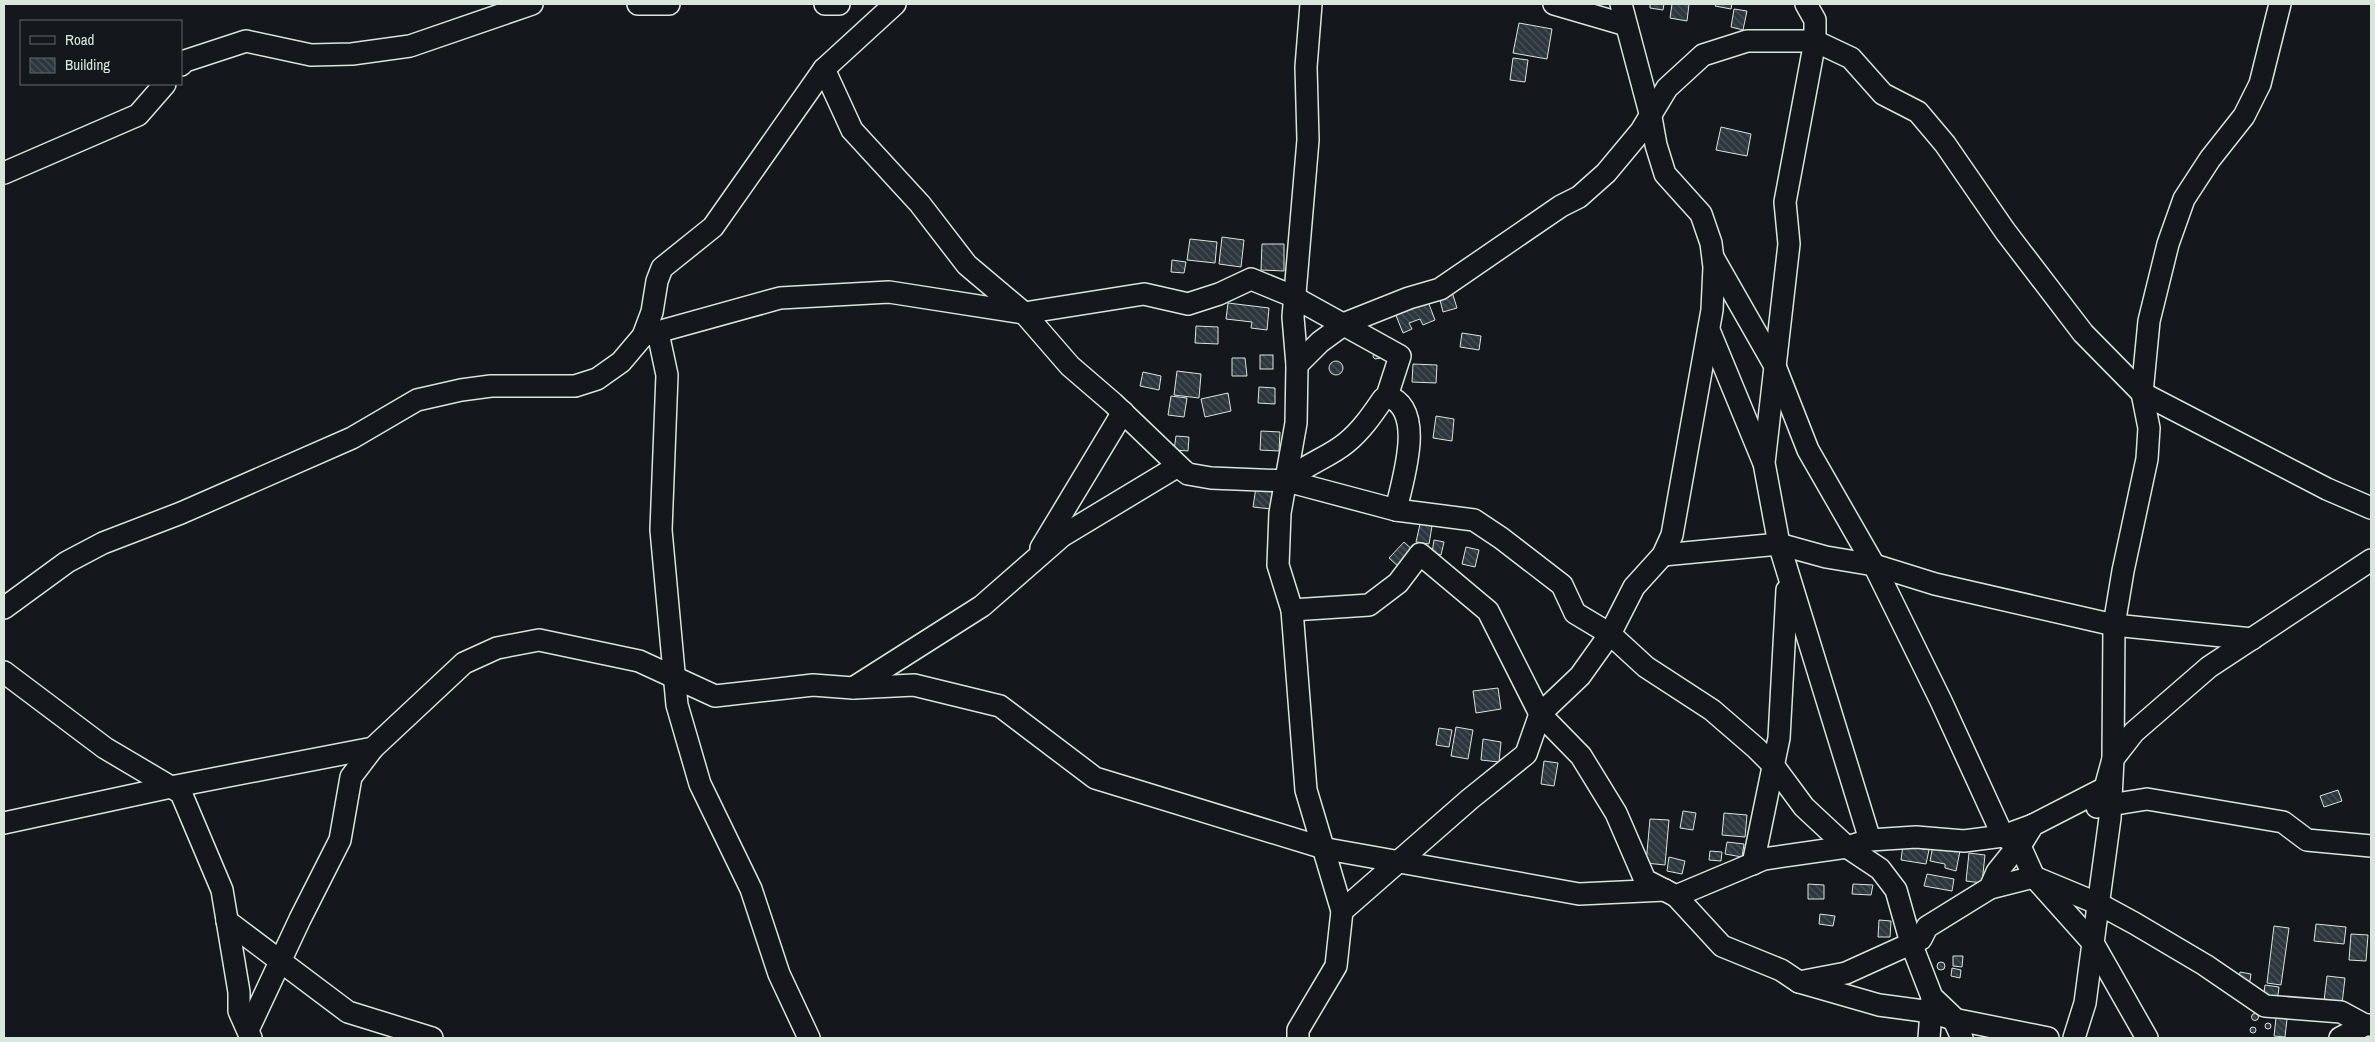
<svg xmlns="http://www.w3.org/2000/svg" width="2375" height="1042" font-family="'Archivo Narrow',sans-serif">
<defs>
<pattern id="building-back-hatch" width="6" height="6" patternUnits="userSpaceOnUse" patternTransform="scale(1.25)"><rect width="6" height="6" fill="#2c363c"/><path d="M-1 5l2 2M0 0l6 6M5-1l2 2" fill="none" stroke="#4a5358"/></pattern>
</defs>
<rect width="100%" height="100%" fill="#14181c"/>
<g fill="url(#building-back-hatch)" stroke="#d8e6dc">
<path d="M 1650,4 L 1664,4 L 1663,10 L 1650,8 Z"/>
<path d="M 1672,4 L 1689,4 L 1687,21 L 1670,18 Z"/>
<path d="M 1716,4 L 1732,4 L 1731,9 L 1715,6 Z"/>
<path d="M 1734,9 L 1747,11 L 1743,30 L 1731,27 Z"/>
<path d="M 1519,23 L 1552,29 L 1547,59 L 1513,53 Z"/>
<path d="M 1513,58 L 1528,60 L 1525,82 L 1510,80 Z"/>
<path d="M 1721,127 L 1751,134 L 1747,156 L 1716,150 Z"/>
<path d="M 1222,237 L 1244,240 L 1241,267 L 1219,264 Z"/>
<path d="M 1190,239 L 1217,242 L 1215,263 L 1187,260 Z"/>
<path d="M 1262,244 L 1284,244 L 1284,271 L 1261,270 Z"/>
<path d="M 1172,260 L 1186,262 L 1184,273 L 1171,272 Z"/>
<path d="M 1452,292 L 1457,308 L 1443,312 L 1439,296 Z"/>
<path d="M 1427,299 L 1435,320 L 1423,325 L 1420,319 L 1409,323 L 1412,329 L 1403,333 L 1395,313 Z"/>
<path d="M 1228,303 L 1269,308 L 1267,330 L 1251,328 L 1252,322 L 1226,319 Z"/>
<path d="M 1196,326 L 1218,327 L 1218,344 L 1195,343 Z"/>
<path d="M 1462,333 L 1481,336 L 1479,350 L 1460,347 Z"/>
<path d="M 1374,351 L 1381,358 L 1375,359 L 1373,357 Z"/>
<rect x="1260" y="355" width="13" height="14"/>
<path d="M 1232,358 L 1245,358 L 1247,376 L 1232,376 Z"/>
<circle cx="1336" cy="368" r="7"/>
<path d="M 1413,364 L 1437,365 L 1436,383 L 1412,382 Z"/>
<path d="M 1177,371 L 1201,374 L 1199,398 L 1174,395 Z"/>
<path d="M 1143,372 L 1161,376 L 1159,390 L 1140,386 Z"/>
<path d="M 1259,387 L 1275,388 L 1275,404 L 1258,403 Z"/>
<path d="M 1228,393 L 1231,411 L 1205,417 L 1201,399 Z"/>
<path d="M 1171,396 L 1187,398 L 1184,417 L 1168,415 Z"/>
<path d="M 1436,416 L 1454,419 L 1452,441 L 1433,438 Z"/>
<path d="M 1261,431 L 1280,432 L 1279,451 L 1260,450 Z"/>
<path d="M 1176,436 L 1189,437 L 1188,451 L 1174,450 Z"/>
<path d="M 1256,487 L 1274,489 L 1271,509 L 1253,507 Z"/>
<path d="M 1420,524 L 1432,526 L 1429,544 L 1416,542 Z"/>
<path d="M 1434,540 L 1444,542 L 1441,555 L 1432,553 Z"/>
<path d="M 1404,542 L 1416,553 L 1401,569 L 1389,558 Z"/>
<path d="M 1466,547 L 1479,550 L 1475,567 L 1462,564 Z"/>
<path d="M 1498,688 L 1501,709 L 1476,713 L 1473,691 Z"/>
<path d="M 1456,727 L 1473,730 L 1468,759 L 1451,756 Z"/>
<path d="M 1439,728 L 1452,730 L 1449,747 L 1436,745 Z"/>
<path d="M 1483,739 L 1501,742 L 1499,762 L 1481,760 Z"/>
<path d="M 1544,761 L 1558,763 L 1554,786 L 1541,784 Z"/>
<path d="M 2338,790 L 2342,801 L 2324,807 L 2320,796 Z"/>
<path d="M 1683,811 L 1696,813 L 1693,830 L 1680,828 Z"/>
<path d="M 1724,813 L 1747,815 L 1745,837 L 1722,835 Z"/>
<path d="M 1650,819 L 1669,820 L 1665,865 L 1646,863 Z"/>
<path d="M 1727,842 L 1744,844 L 1742,857 L 1725,854 Z"/>
<path d="M 1903,845 L 1929,850 L 1926,864 L 1901,860 Z"/>
<path d="M 1933,846 L 1960,851 L 1956,871 L 1945,868 L 1945,864 L 1930,861 Z"/>
<path d="M 1710,851 L 1722,852 L 1721,861 L 1709,860 Z"/>
<path d="M 1969,853 L 1985,855 L 1982,883 L 1966,881 Z"/>
<path d="M 1669,857 L 1685,861 L 1682,874 L 1667,871 Z"/>
<path d="M 1927,874 L 1954,879 L 1952,891 L 1924,886 Z"/>
<path d="M 1808,884 L 1824,885 L 1824,899 L 1808,899 Z"/>
<path d="M 1853,884 L 1873,885 L 1871,895 L 1852,894 Z"/>
<path d="M 1820,914 L 1835,916 L 1833,926 L 1819,924 Z"/>
<path d="M 1879,920 L 1891,921 L 1890,937 L 1878,937 Z"/>
<path d="M 2316,924 L 2346,927 L 2344,944 L 2314,941 Z"/>
<path d="M 2274,926 L 2289,928 L 2281,985 L 2267,983 Z"/>
<path d="M 2351,934 L 2368,935 L 2366,961 L 2349,960 Z"/>
<path d="M 1953,956 L 1963,956 L 1962,967 L 1953,966 Z"/>
<circle cx="1941" cy="966" r="4"/>
<path d="M 1952,968 L 1961,970 L 1960,978 L 1951,976 Z"/>
<path d="M 2240,972 L 2251,974 L 2249,987 L 2238,985 Z"/>
<path d="M 2327,976 L 2345,978 L 2342,1004 L 2324,1001 Z"/>
<path d="M 2265,985 L 2279,987 L 2277,1002 L 2263,1000 Z"/>
<circle cx="2255" cy="1017" r="3.5"/>
<path d="M 2276,1018 L 2287,1019 L 2285,1037 L 2274,1036 Z"/>
<circle cx="2268" cy="1026" r="3"/>
<circle cx="2253" cy="1030" r="3"/>
</g>
<g fill="none" stroke-linecap="round" stroke-linejoin="round">
<g stroke="#d8e6dc" stroke-width="24">
<g id="minor">
<path d="M 638,4 L 669,4"/>
<path d="M 825,4 L 839,4"/>
<path d="M 1311,4 L 1306,67 L 1308,140 L 1293,317 L 1297,365 L 1296,423 L 1280,513 L 1278,565 L 1292,610 L 1306,790 L 1342,911"/>
<path d="M 1554,4 L 1626,25"/>
<path d="M 1806,4 L 1815,20 L 1815,41 L 1785,202 L 1789,244 L 1764,463 L 1779,544 L 1870,840"/>
<path d="M 181,65 L 185,61 L 246,41 L 311,55 L 352,54 L 410,46 L 532,4"/>
<path d="M 824,69 L 852,130 L 920,204 L 967,265 L 1024,313 L 1070,366 L 1113,403 L 1184,471 L 1188,474 L 1211,478 L 1287,481 L 1396,510 L 1474,520 L 1501,538 L 1562,585 L 1575,613 L 1610,634 L 1646,667 L 1712,710 L 1756,748 L 1773,765 L 1804,807 L 1847,847 L 1880,869 L 1896,890 L 1911,943 L 1932,997 L 1952,1016 L 1962,1038"/>
<path d="M 4,173 L 138,115 L 165,84"/>
<path d="M 1714,259 L 1775,366 L 1808,450 L 1874,565 L 1941,701 L 2003,836 L 2020,846 L 2034,877 L 2093,943 L 2085,1003 L 2074,1038"/>
<path d="M 1709,330 L 1763,461"/>
<path d="M 658,333 L 667,375 L 661,530 L 677,705 L 700,784 L 751,889 L 779,974 L 809,1038"/>
<path d="M 643,336 L 780,298 L 889,292 L 1024,313 L 1144,294 L 1188,304 L 1219,294 L 1251,279 L 1290,295 L 1400,356 L 1387,396"/>
<path d="M 1297,365 L 1320,342 L 1346,323 L 1409,298 L 1440,289 L 1561,206 L 1579,197 L 1606,173 L 1641,131 L 1667,88 L 1703,55 L 1747,41 L 1815,41 L 1851,58 L 1883,94 L 1918,112 L 1945,144 L 2005,231 L 2083,333 L 2142,393 L 2327,489 L 2371,508"/>
<path d="M 1287,481 C 1305,464 1328,458 1346,443 C 1361,431 1372,415 1383,399 L 1387,396 C 1427,409 1402,481 1396,510"/>
<path d="M 1041,548 L 1123,412"/>
<path d="M 1663,555 L 1779,544 L 1826,557 L 1874,565 L 1935,584 L 2114,625 L 2252,639"/>
<path d="M 4,608 L 67,562 L 103,543 L 181,513 L 352,438 L 417,400 L 461,390 L 491,386 L 575,386 L 597,379 L 621,362 L 643,336 L 652,312 L 657,281 L 662,268 L 713,227 L 824,69 L 895,4"/>
<path d="M 1292,610 L 1369,605 L 1398,583 L 1420,554 L 1488,611 L 1540,714 L 1581,756 L 1616,813 L 1645,880 L 1676,896 L 1764,859 L 1847,847 L 1870,840 L 1916,837 L 1964,841 L 2003,836 L 2033,825"/>
<path d="M 4,672 L 105,748 L 181,793 L 222,890 L 239,992 L 239,1011 L 251,1038"/>
<path d="M 854,688 L 914,685 L 1000,706 L 1095,778 L 1327,849 L 1579,894 L 1665,890"/>
<path d="M 2097,807 L 2147,799 L 2283,822 L 2307,840 L 2371,846"/>
<path d="M 4,823 L 171,787 L 373,748 L 464,663 L 497,648 L 539,640 L 639,661 L 715,696 L 813,685 L 853,688 L 982,606 L 1062,536 L 1178,466"/>
<path d="M 1753,864 L 1779,738 L 1787,590"/>
<path d="M 1990,888 L 2034,877 L 2099,904 L 2134,923 L 2205,965 L 2265,1006 L 2341,1012 L 2365,1025"/>
<path d="M 1676,896 L 1722,946 L 1781,970 L 1799,982 L 1879,1005 L 1931,1012 L 1953,1019 L 2048,1038"/>
<path d="M 227,921 L 348,1012 L 432,1038"/>
<path d="M 1799,982 L 1846,973 L 1921,939 L 1927,927 L 1990,888 L 1997,872 L 2013,852 L 2020,846 L 2033,825 L 2105,788 L 2113,759 L 2134,732 L 2209,667 L 2371,560"/>
<path d="M 248,1030 L 300,919 L 340,840 L 351,777 L 373,748"/>
<path d="M 1298,1038 L 1298,1030 L 1336,966 L 1342,911 L 1470,799 L 1526,754 L 1540,714 L 1580,676 L 1610,634 L 1634,587 L 1663,555 L 1672,535 L 1712,310 L 1714,267 L 1711,243 L 1701,214 L 1665,174 L 1656,145 L 1651,117 L 1621,4"/>
<path d="M 1929,1038 L 1932,999"/>
<path d="M 2147,1038 L 2093,943 L 2110,818 L 2113,759 L 2114,625 L 2123,571 L 2147,459 L 2149,428 L 2142,393 L 2149,321 L 2168,244 L 2184,199 L 2210,159 L 2244,116 L 2260,84 L 2280,4"/>
<path d="M 2340,1038 L 2365,1025 L 2371,1025"/>
</g>
</g>
<use href="#minor" stroke="#14181c" stroke-width="21"/>
</g>
<rect width="2375" height="1042" fill="none" stroke="#d8e6dc" stroke-width="10"/>
<rect x="20" y="20" width="162" height="65" fill="#14181c" stroke="#626a69"/>
<rect x="30" y="36" width="25" height="8" fill="#14181c" stroke="#626a69"/>
<text x="65" y="45" font-size="15" fill="#d8e6dc">Road</text>
<rect x="30" y="58" width="25" height="15" fill="url(#building-back-hatch)" stroke="#626a69"/>
<text x="65" y="70" font-size="15" fill="#d8e6dc">Building</text>
</svg>
